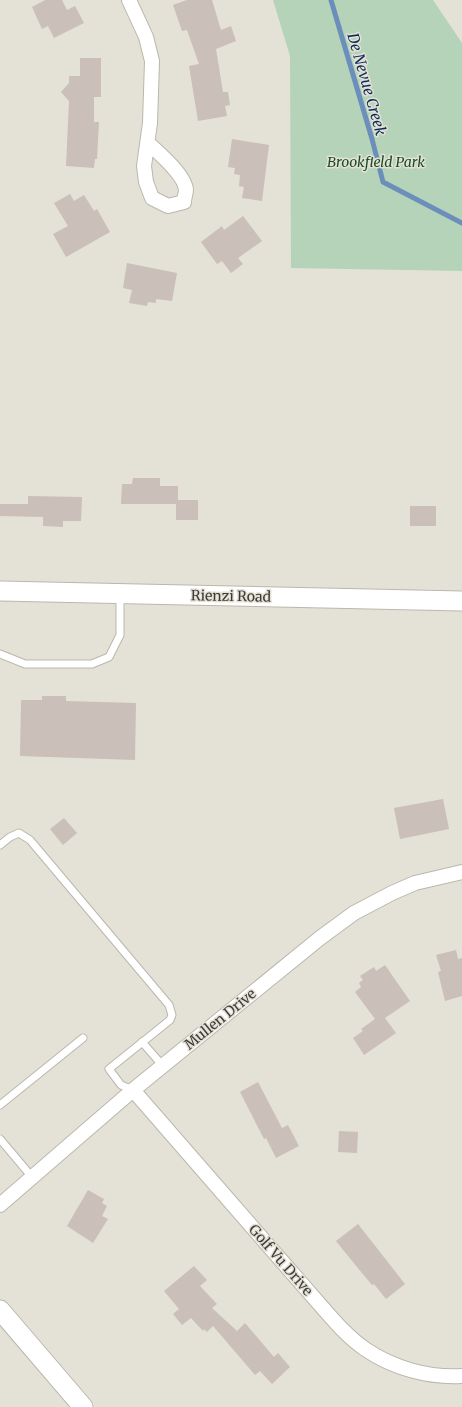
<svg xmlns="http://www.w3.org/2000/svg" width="462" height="1407" font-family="Merriweather,serif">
<rect width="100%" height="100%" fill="#e4e1d6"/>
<path fill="#b5d3b9" d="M 273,0 L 433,0 L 462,43 L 462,271 L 291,268 L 290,56 Z"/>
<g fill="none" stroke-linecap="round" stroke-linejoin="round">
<path stroke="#6b8ebb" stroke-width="5" d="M 331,0 L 372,139 L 383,182 L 462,223"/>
</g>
<g fill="#cabfb9">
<path d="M 45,0 L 62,0 L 67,10 L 75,6 L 84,23 L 54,38 L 48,26 L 42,29 L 32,7 Z"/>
<path d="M 187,0 L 212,0 L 221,30 L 231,26 L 236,41 L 216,49 L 223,92 L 228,92 L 230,105 L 225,106 L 227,116 L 198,121 L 189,66 L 199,64 L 187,30 L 182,31 L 173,5 Z"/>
<path d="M 80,58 L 101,58 L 101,97 L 94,97 L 94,122 L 99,122 L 97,159 L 95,159 L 94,168 L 66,166 L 69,101 L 61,92 L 69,83 L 69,76 L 80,76 Z"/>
<path d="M 232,139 L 269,145 L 262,201 L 242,198 L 244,187 L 239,186 L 240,175 L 234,174 L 235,168 L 228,167 Z"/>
<path d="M 70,194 L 74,201 L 84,195 L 94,211 L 97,209 L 110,232 L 66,257 L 53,234 L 68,226 L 54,203 Z"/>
<path d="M 243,216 L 262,241 L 238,258 L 243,264 L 231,273 L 222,261 L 217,264 L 201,242 L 222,226 L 224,230 Z"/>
<path d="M 127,263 L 177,273 L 172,301 L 156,299 L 156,303 L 148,302 L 147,306 L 129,303 L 132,290 L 123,288 Z"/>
<path d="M 133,478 L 160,478 L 160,486 L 178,486 L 178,500 L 198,500 L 198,520 L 176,520 L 176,504 L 121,504 L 122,484 L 132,484 Z"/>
<path d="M 28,496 L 82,497 L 81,521 L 63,521 L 63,527 L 43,526 L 43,517 L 0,516 L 0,504 L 28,504 Z"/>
<rect x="410" y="506" width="26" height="20"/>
<path d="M 42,696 L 66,696 L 66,701 L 136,703 L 135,760 L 20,756 L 21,700 L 42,700 Z"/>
<path d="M 443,799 L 449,829 L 400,839 L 394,808 Z"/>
<path d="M 64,818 L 77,833 L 63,845 L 50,829 Z"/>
<path d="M 456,950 L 458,959 L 462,958 L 462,996 L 445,1001 L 438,972 L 441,971 L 436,955 Z"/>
<path d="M 385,965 L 410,1001 L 385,1018 L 396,1033 L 364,1055 L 353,1038 L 363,1031 L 361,1029 L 375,1019 L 355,992 L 361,987 L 359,983 L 363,980 L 360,976 L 374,967 L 376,971 Z"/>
<path d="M 258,1082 L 282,1128 L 288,1125 L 299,1146 L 276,1158 L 266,1138 L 264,1139 L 240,1092 Z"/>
<path d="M 339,1131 L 358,1132 L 357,1153 L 338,1152 Z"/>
<path d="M 88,1190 L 104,1199 L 102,1203 L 107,1206 L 102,1216 L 108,1219 L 93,1243 L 67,1226 Z"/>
<path d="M 358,1224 L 405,1284 L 386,1299 L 374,1284 L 372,1285 L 357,1267 L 336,1241 Z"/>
<path d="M 194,1266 L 207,1280 L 200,1286 L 217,1304 L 212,1308 L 237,1331 L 245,1323 L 274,1357 L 278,1353 L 290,1367 L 272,1384 L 260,1371 L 255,1375 L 213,1326 L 207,1332 L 204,1329 L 203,1331 L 191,1318 L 182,1325 L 173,1314 L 179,1309 L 164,1291 Z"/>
</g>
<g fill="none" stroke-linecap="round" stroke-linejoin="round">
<g stroke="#bab8ad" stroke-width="9">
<g id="service">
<path d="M 0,654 L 25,664 L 92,664 L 109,657 L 120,635 L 120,594"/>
<path d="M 0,845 L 10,837 L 19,833 L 30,840 L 169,1005 L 172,1015 L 170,1020 L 109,1069 L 121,1085 L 133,1090"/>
<path d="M 142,1042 L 163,1066"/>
<path d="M 0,1105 L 83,1038"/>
<path d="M 0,1139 L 32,1177"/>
</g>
</g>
<g stroke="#bab8ad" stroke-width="16">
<g id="minor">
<path d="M 129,0 L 146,37 L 152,61 L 150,123 L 144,166 L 146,182 L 152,198 L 168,206 L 184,202 C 184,198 186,193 186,190 C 185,175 158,152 148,143"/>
<path d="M 133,1090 C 182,1146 231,1203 280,1259 C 294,1275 308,1291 322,1307 C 335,1322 348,1337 365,1349 C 393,1368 428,1378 462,1376"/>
<path d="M 0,1205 L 133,1090 L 320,938 L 354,913 L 392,893 L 415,883 L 462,872"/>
</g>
</g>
<g stroke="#bab8ad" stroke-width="21">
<g id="secondary">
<path d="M 0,591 L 462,601"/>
<path d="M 0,1310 L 83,1407"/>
</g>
</g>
<use href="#service" stroke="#fff" stroke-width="7"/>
<use href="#minor" stroke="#fff" stroke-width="14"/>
<use href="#secondary" stroke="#fff" stroke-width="19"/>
</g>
<g text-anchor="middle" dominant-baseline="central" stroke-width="3" stroke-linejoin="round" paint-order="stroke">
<g font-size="14" font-style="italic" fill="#174c24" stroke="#e4e1d6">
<text x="376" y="162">Brookfield Park</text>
</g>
<g font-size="14" fill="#3c3b37" stroke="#e4e1d6">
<text transform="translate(231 596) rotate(1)">Rienzi Road</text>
<text transform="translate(220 1019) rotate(-39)">Mullen Drive</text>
<text transform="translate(281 1260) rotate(49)">Golf Vu Drive</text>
</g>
<g font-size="15" font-style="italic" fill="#082c57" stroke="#e4e1d6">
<text transform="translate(367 84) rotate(74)">De Nevue Creek</text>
</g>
</g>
</svg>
